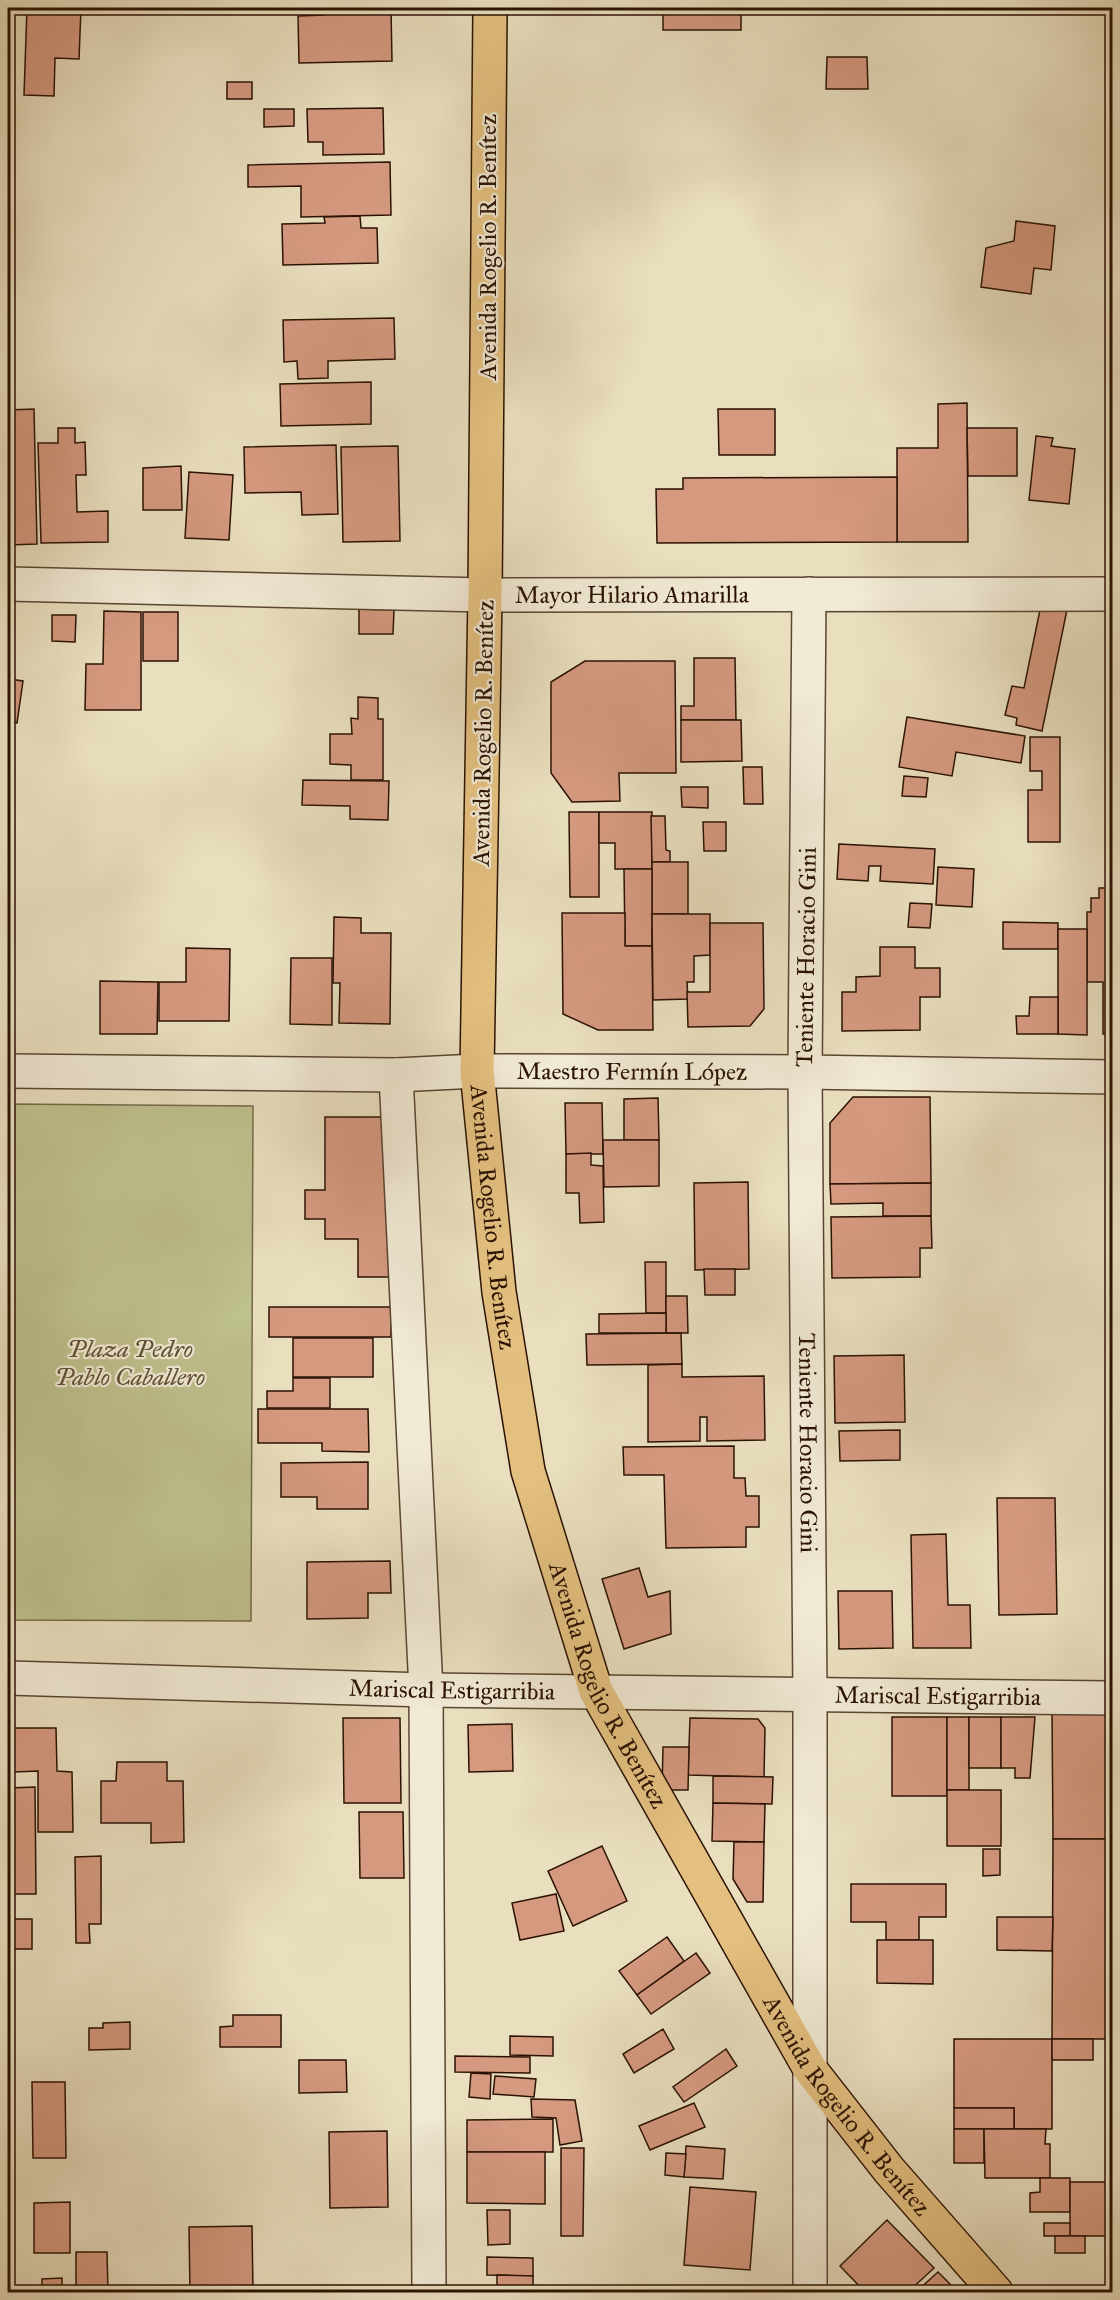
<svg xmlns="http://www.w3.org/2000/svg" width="1120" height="2300" font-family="'IM FELL Great Primer',serif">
<rect width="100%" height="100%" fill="#e9dfbf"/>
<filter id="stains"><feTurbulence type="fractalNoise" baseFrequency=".00333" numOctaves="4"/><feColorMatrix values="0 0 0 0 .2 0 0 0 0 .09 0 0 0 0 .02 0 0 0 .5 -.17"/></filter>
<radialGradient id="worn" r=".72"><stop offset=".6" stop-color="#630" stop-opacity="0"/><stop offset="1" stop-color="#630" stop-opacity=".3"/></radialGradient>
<path fill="#bec08d" stroke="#746948" stroke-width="1.5" d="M 8,1104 L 253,1106 L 251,1621 L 8,1620 Z"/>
<g fill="#d59980" stroke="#2b1203" stroke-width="1.5">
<path d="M 27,8 L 81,8 L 79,59 L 55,58 L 54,96 L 24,95 Z"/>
<path d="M 83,8 L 141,8 L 141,14 L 83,12 Z"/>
<path d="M 324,8 L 391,8 L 392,61 L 299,63 L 298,16 L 324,15 Z"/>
<rect x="663" y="8" width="78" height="22"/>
<path d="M 827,57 L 867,57 L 868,89 L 826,89 Z"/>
<rect x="227" y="82" width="25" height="17"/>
<path d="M 383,108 L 384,154 L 323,155 L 323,142 L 308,142 L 307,109 Z"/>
<path d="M 264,109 L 294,109 L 294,126 L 264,127 Z"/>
<path d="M 390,162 L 391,215 L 301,217 L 301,186 L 248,187 L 248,165 Z"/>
<path d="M 360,216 L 361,228 L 377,228 L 378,263 L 283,265 L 282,224 L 325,223 L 324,217 Z"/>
<path d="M 1016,221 L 1055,226 L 1051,270 L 1034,268 L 1031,294 L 981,287 L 986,248 L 1014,241 Z"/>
<path d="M 394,318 L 395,359 L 328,361 L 328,378 L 298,379 L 297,361 L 284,362 L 283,320 Z"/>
<path d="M 371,382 L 371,424 L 281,426 L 280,384 Z"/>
<path d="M 967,403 L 968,542 L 897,542 L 897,448 L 938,448 L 938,404 Z"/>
<path d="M 34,409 L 37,544 L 8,545 L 8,410 Z"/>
<path d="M 718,409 L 775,409 L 775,455 L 719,455 Z"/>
<path d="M 58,428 L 75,428 L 75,443 L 85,442 L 86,475 L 76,475 L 77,512 L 108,511 L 108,542 L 41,543 L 38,443 L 58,443 Z"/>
<path d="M 967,428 L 1017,428 L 1017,476 L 968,476 Z"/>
<path d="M 1036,436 L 1053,438 L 1051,446 L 1075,449 L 1069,504 L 1029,500 Z"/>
<path d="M 336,445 L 338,514 L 302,515 L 301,492 L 245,493 L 244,447 Z"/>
<path d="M 398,446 L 400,541 L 343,542 L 341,447 Z"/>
<path d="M 181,466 L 182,510 L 143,510 L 143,468 Z"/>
<path d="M 1112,469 L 1112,512 L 1108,512 Z"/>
<path d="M 189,472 L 233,475 L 229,540 L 185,538 Z"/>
<path d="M 897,477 L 897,542 L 657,543 L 656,489 L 683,489 L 683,478 Z"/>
<path d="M 1042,600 L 1068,605 L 1042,731 L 1016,725 L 1017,718 L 1005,715 L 1012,686 L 1024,688 Z"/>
<path d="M 359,609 L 394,610 L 393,634 L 359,634 Z"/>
<path d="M 104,611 L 141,612 L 141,710 L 85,710 L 86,664 L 103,664 Z"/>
<rect x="143" y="612" width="35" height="49"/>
<path d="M 52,615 L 76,615 L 75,642 L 52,641 Z"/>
<path d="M 8,656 L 13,657 L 9,679 L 23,681 L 17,723 L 8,722 Z"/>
<path d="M 694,658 L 735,658 L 736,720 L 681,720 L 681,706 L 694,706 Z"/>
<path d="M 585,661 L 675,661 L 676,773 L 619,773 L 620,801 L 572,802 L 551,773 L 551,682 Z"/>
<path d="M 358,697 L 378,698 L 378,719 L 383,719 L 383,780 L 351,780 L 351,765 L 330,764 L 330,734 L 352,734 L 351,718 L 358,719 Z"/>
<path d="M 907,717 L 1025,736 L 1021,763 L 956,752 L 952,776 L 899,767 Z"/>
<path d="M 681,720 L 741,720 L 742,761 L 681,762 Z"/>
<path d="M 1030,737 L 1060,737 L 1060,842 L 1028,842 L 1028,790 L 1042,790 L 1042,771 L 1030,771 Z"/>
<path d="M 743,767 L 762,767 L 763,804 L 744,804 Z"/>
<path d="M 904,776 L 928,778 L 926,797 L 902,796 Z"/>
<path d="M 303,780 L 389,781 L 388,820 L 350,819 L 350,806 L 302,805 Z"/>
<path d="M 681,787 L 708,787 L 708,808 L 682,807 Z"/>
<path d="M 569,812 L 599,812 L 599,897 L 570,897 Z"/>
<path d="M 599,812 L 652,812 L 652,869 L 615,869 L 615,843 L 599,843 Z"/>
<path d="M 651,816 L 665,816 L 666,850 L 670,851 L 670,862 L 652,862 Z"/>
<path d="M 1111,816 L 1112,816 L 1112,853 L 1108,852 Z"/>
<path d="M 703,822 L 726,822 L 726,851 L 704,851 Z"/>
<path d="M 839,844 L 935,849 L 933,884 L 880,881 L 881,866 L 869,866 L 868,881 L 837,879 Z"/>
<rect x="652" y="862" width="36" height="52"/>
<path d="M 938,867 L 974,869 L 972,907 L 936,905 Z"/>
<path d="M 624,869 L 652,869 L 652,946 L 625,946 Z"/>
<path d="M 1109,879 L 1112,879 L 1112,1034 L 1103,1034 L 1103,982 L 1087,982 L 1087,912 L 1091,912 L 1091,898 L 1099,898 L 1099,888 L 1109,888 Z"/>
<path d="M 910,903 L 932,904 L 930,928 L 908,927 Z"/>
<path d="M 562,913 L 625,913 L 625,946 L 652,946 L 653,1030 L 598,1030 L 563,1014 Z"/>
<path d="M 652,914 L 710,914 L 710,955 L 694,956 L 694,982 L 687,982 L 688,999 L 653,1000 Z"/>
<path d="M 334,917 L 361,918 L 361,933 L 391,933 L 390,1024 L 339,1023 L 340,983 L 333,983 Z"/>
<path d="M 1003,922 L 1058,923 L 1058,949 L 1003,949 Z"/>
<path d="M 710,923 L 763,923 L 764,1009 L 750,1026 L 688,1027 L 687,992 L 710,992 Z"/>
<path d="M 1058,929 L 1087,929 L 1087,1035 L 1058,1034 Z"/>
<path d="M 880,947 L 915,947 L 915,968 L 940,968 L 940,997 L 920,997 L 920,1030 L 842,1031 L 842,992 L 856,992 L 856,977 L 880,976 Z"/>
<path d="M 186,948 L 230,949 L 229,1021 L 159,1021 L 159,982 L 186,982 Z"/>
<path d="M 291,958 L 332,958 L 332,1025 L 290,1024 Z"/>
<path d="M 100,981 L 158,982 L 157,1034 L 100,1034 Z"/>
<path d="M 1030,997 L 1058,997 L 1058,1034 L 1017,1034 L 1016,1016 L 1029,1016 Z"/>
<path d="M 853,1097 L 930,1097 L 931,1183 L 830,1184 L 830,1123 Z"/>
<path d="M 658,1098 L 659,1140 L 624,1140 L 624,1099 Z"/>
<path d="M 565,1103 L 602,1103 L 603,1154 L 566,1154 Z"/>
<path d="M 325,1117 L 392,1117 L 392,1277 L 358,1277 L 358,1239 L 325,1239 L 325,1219 L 305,1219 L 305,1190 L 325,1190 Z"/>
<path d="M 603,1140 L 659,1140 L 659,1186 L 604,1187 Z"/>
<path d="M 591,1153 L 591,1165 L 603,1166 L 604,1222 L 580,1223 L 579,1193 L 566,1193 L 566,1154 Z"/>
<path d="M 748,1182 L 749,1269 L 695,1270 L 694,1183 Z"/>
<path d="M 931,1183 L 931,1216 L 883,1216 L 883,1203 L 831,1204 L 830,1184 Z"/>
<path d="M 931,1216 L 932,1248 L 920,1248 L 920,1277 L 832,1278 L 831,1217 Z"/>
<path d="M 645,1262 L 666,1262 L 666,1313 L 646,1313 Z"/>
<path d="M 704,1269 L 735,1269 L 735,1295 L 705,1295 Z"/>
<path d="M 666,1296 L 687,1296 L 688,1333 L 666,1333 Z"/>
<rect x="269" y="1307" width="122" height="30"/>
<path d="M 666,1313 L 666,1333 L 599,1333 L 599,1314 Z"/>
<path d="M 681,1333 L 682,1364 L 587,1365 L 586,1334 Z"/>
<rect x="293" y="1338" width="80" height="39"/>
<path d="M 904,1355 L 905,1422 L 835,1423 L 834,1356 Z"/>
<path d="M 682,1364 L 682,1377 L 764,1376 L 765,1440 L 707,1441 L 707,1417 L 700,1417 L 700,1441 L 648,1442 L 648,1365 Z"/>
<path d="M 293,1378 L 330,1378 L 330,1408 L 267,1408 L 267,1391 L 293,1391 Z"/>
<path d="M 258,1409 L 368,1409 L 369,1452 L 322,1451 L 322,1443 L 258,1443 Z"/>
<path d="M 900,1430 L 900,1460 L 840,1461 L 839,1431 Z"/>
<path d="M 734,1446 L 734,1478 L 745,1478 L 746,1496 L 759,1496 L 759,1527 L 746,1527 L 746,1547 L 666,1548 L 664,1475 L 624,1475 L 623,1447 Z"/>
<path d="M 368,1462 L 368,1509 L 317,1509 L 317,1497 L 281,1497 L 281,1463 Z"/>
<path d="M 997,1498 L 1055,1498 L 1057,1614 L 999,1615 Z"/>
<path d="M 946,1534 L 948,1605 L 970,1605 L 971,1648 L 913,1648 L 911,1535 Z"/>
<path d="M 390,1561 L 391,1593 L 368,1593 L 368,1618 L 307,1619 L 307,1562 Z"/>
<path d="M 639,1568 L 648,1597 L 670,1591 L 671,1634 L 624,1649 L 602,1579 Z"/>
<path d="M 838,1591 L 892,1591 L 893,1648 L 839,1649 Z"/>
<path d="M 1052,1712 L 1112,1712 L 1112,1839 L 1053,1839 Z"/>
<rect x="892" y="1717" width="55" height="79"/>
<rect x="947" y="1717" width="22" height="73"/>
<rect x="969" y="1717" width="32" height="51"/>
<path d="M 1001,1717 L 1035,1717 L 1030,1778 L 1015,1778 L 1015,1768 L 1001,1768 Z"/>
<path d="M 343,1718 L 400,1718 L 401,1803 L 344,1803 Z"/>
<path d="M 690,1718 L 758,1719 L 765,1728 L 764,1777 L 688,1775 Z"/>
<path d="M 512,1724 L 513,1771 L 469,1772 L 468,1725 Z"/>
<path d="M 14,1728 L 56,1728 L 57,1771 L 72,1772 L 73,1832 L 38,1832 L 38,1771 L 14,1772 Z"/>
<path d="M 663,1747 L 689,1747 L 688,1790 L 662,1790 Z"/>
<path d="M 117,1762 L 167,1762 L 167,1781 L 183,1781 L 184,1842 L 151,1843 L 151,1823 L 101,1823 L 101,1781 L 116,1781 Z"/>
<path d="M 713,1776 L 773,1777 L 772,1804 L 713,1803 Z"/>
<path d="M 35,1787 L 36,1894 L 8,1894 L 8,1788 Z"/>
<rect x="947" y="1790" width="54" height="56"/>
<path d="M 713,1803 L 765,1804 L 764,1842 L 712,1841 Z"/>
<path d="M 359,1812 L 403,1812 L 404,1878 L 360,1878 Z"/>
<path d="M 1053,1839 L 1112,1839 L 1112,2039 L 1052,2039 Z"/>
<path d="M 734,1842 L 764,1842 L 763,1902 L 747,1902 L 733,1879 Z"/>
<path d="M 602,1846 L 627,1901 L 573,1926 L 548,1871 Z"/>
<path d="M 983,1849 L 1000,1849 L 1000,1875 L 983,1876 Z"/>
<path d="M 101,1856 L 101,1924 L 89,1924 L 90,1943 L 76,1943 L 75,1857 Z"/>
<path d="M 851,1884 L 946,1884 L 946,1917 L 919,1917 L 919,1940 L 886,1940 L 886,1922 L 851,1922 Z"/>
<path d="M 556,1894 L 564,1931 L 520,1940 L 512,1903 Z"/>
<path d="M 997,1917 L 1053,1917 L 1052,1951 L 997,1950 Z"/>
<rect x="8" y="1919" width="24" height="30"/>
<path d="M 667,1937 L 684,1961 L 637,1995 L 619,1971 Z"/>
<path d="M 877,1940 L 933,1940 L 933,1984 L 877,1983 Z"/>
<path d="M 696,1953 L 710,1973 L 651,2014 L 637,1995 Z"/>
<path d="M 233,2015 L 281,2015 L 281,2047 L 220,2047 L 220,2027 L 233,2026 Z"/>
<path d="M 130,2022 L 130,2049 L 89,2050 L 89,2028 L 103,2028 L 103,2023 Z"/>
<path d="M 663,2029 L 674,2049 L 634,2073 L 623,2054 Z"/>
<path d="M 510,2036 L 553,2037 L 553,2056 L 510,2055 Z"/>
<path d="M 954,2039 L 1052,2039 L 1052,2129 L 1014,2129 L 1014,2108 L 954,2108 Z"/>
<rect x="1052" y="2039" width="41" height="21"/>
<path d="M 726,2049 L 737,2066 L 684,2102 L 673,2087 Z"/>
<path d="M 455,2056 L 530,2057 L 530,2073 L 455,2072 Z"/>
<path d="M 299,2060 L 346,2060 L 347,2092 L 299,2093 Z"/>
<path d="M 471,2073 L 491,2074 L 490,2099 L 469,2097 Z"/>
<path d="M 495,2076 L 536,2079 L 534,2097 L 493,2094 Z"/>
<path d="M 32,2082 L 65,2082 L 66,2158 L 33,2158 Z"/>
<path d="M 531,2099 L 575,2100 L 582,2141 L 560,2145 L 556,2118 L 532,2117 Z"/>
<path d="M 694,2103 L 705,2127 L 650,2150 L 639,2126 Z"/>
<rect x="954" y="2108" width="60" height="21"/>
<path d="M 553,2119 L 553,2152 L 467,2152 L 467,2120 Z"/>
<path d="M 8,2124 L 12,2124 L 13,2260 L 8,2260 Z"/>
<rect x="954" y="2129" width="30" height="34"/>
<path d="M 984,2129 L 1046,2129 L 1045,2144 L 1050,2144 L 1050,2178 L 985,2178 Z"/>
<path d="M 1106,2129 L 1112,2129 L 1112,2161 L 1106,2160 Z"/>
<path d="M 387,2131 L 388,2207 L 330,2208 L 329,2132 Z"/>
<path d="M 686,2146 L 725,2149 L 723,2179 L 684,2177 Z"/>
<path d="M 561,2148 L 584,2148 L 583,2236 L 561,2236 Z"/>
<path d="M 467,2152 L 545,2152 L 545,2204 L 467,2203 Z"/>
<path d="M 666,2153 L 686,2154 L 684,2177 L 665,2175 Z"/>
<path d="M 1040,2178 L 1070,2178 L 1070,2212 L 1030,2212 L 1030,2193 L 1040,2192 Z"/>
<rect x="1070" y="2182" width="40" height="54"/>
<path d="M 690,2187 L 756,2192 L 750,2270 L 684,2265 Z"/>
<path d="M 70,2202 L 70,2253 L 34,2253 L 34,2203 Z"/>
<path d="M 487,2210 L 510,2210 L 510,2244 L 488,2245 Z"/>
<path d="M 887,2220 L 934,2268 L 908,2292 L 865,2292 L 840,2266 Z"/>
<rect x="1044" y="2223" width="26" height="13"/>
<path d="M 252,2226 L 253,2292 L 190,2292 L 189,2227 Z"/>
<rect x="1055" y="2236" width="30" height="17"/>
<path d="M 76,2252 L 107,2252 L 108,2292 L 76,2292 Z"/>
<path d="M 487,2257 L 533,2258 L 533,2276 L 487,2275 Z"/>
<path d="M 938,2272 L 958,2292 L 916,2292 Z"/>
<path d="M 497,2275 L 533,2276 L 533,2289 L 547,2289 L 547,2292 L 497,2292 Z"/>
<path d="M 62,2278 L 62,2292 L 24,2292 L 24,2286 L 42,2286 L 42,2279 Z"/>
</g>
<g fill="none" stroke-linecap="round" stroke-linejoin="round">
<g stroke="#5a4532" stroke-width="36">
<g id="minor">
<path id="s1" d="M 8,584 L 485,595 L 1112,594"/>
<path id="s2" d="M 809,594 L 805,1072 L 810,1694 L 810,2292"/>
<path id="s3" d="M 8,1071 L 396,1075 L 477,1071 L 805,1072 L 1112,1077"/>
<path d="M 396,1075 L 426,1690 L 429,2292"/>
<path id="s4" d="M 8,1678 L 426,1690 L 1112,1698"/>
</g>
</g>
<g stroke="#2b1203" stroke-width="36">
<g id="major">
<path id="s5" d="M 490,8 L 485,595 L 477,1071 L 499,1292 L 528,1471 L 596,1691 L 810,2069 L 889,2170 L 996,2292"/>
</g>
</g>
<use href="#minor" stroke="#f1ead5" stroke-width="33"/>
<use href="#major" stroke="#e4c080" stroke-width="33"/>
</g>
<g text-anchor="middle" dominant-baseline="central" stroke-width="4.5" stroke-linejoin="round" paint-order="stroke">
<g font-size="24" fill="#2b1203" stroke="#f1ead5">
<text transform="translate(488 247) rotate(-90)">Avenida Rogelio R. Benítez</text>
<text stroke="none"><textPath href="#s1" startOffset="624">Mayor Hilario Amarilla</textPath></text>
<text transform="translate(483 733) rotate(-89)">Avenida Rogelio R. Benítez</text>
<text transform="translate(806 957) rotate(-89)">Teniente Horacio Gini</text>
<text stroke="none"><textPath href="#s3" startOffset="624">Maestro Fermín López</textPath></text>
<text stroke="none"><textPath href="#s5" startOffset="1210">Avenida Rogelio R. Benítez</textPath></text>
<text stroke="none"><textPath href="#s2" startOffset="849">Teniente Horacio Gini</textPath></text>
<text stroke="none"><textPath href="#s5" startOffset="1696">Avenida Rogelio R. Benítez</textPath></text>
<text stroke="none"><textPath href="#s4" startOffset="444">Mariscal Estigarribia</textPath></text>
<text stroke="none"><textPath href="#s4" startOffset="930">Mariscal Estigarribia</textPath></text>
<text stroke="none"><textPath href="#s5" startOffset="2182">Avenida Rogelio R. Benítez</textPath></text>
</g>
<g font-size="24" font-style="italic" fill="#5e4f33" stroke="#f1ead5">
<text x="130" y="1349">Plaza Pedro<tspan x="130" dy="28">Pablo Caballero</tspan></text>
</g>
</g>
<rect width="1120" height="2300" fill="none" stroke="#e9dfbf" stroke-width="30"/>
<rect x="9" y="9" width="1102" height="2282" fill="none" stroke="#2b1203" stroke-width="3"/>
<rect x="15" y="15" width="1090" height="2270" fill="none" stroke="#2b1203" stroke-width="1.5"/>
<rect width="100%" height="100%" filter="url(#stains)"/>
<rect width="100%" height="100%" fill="url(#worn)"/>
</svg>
